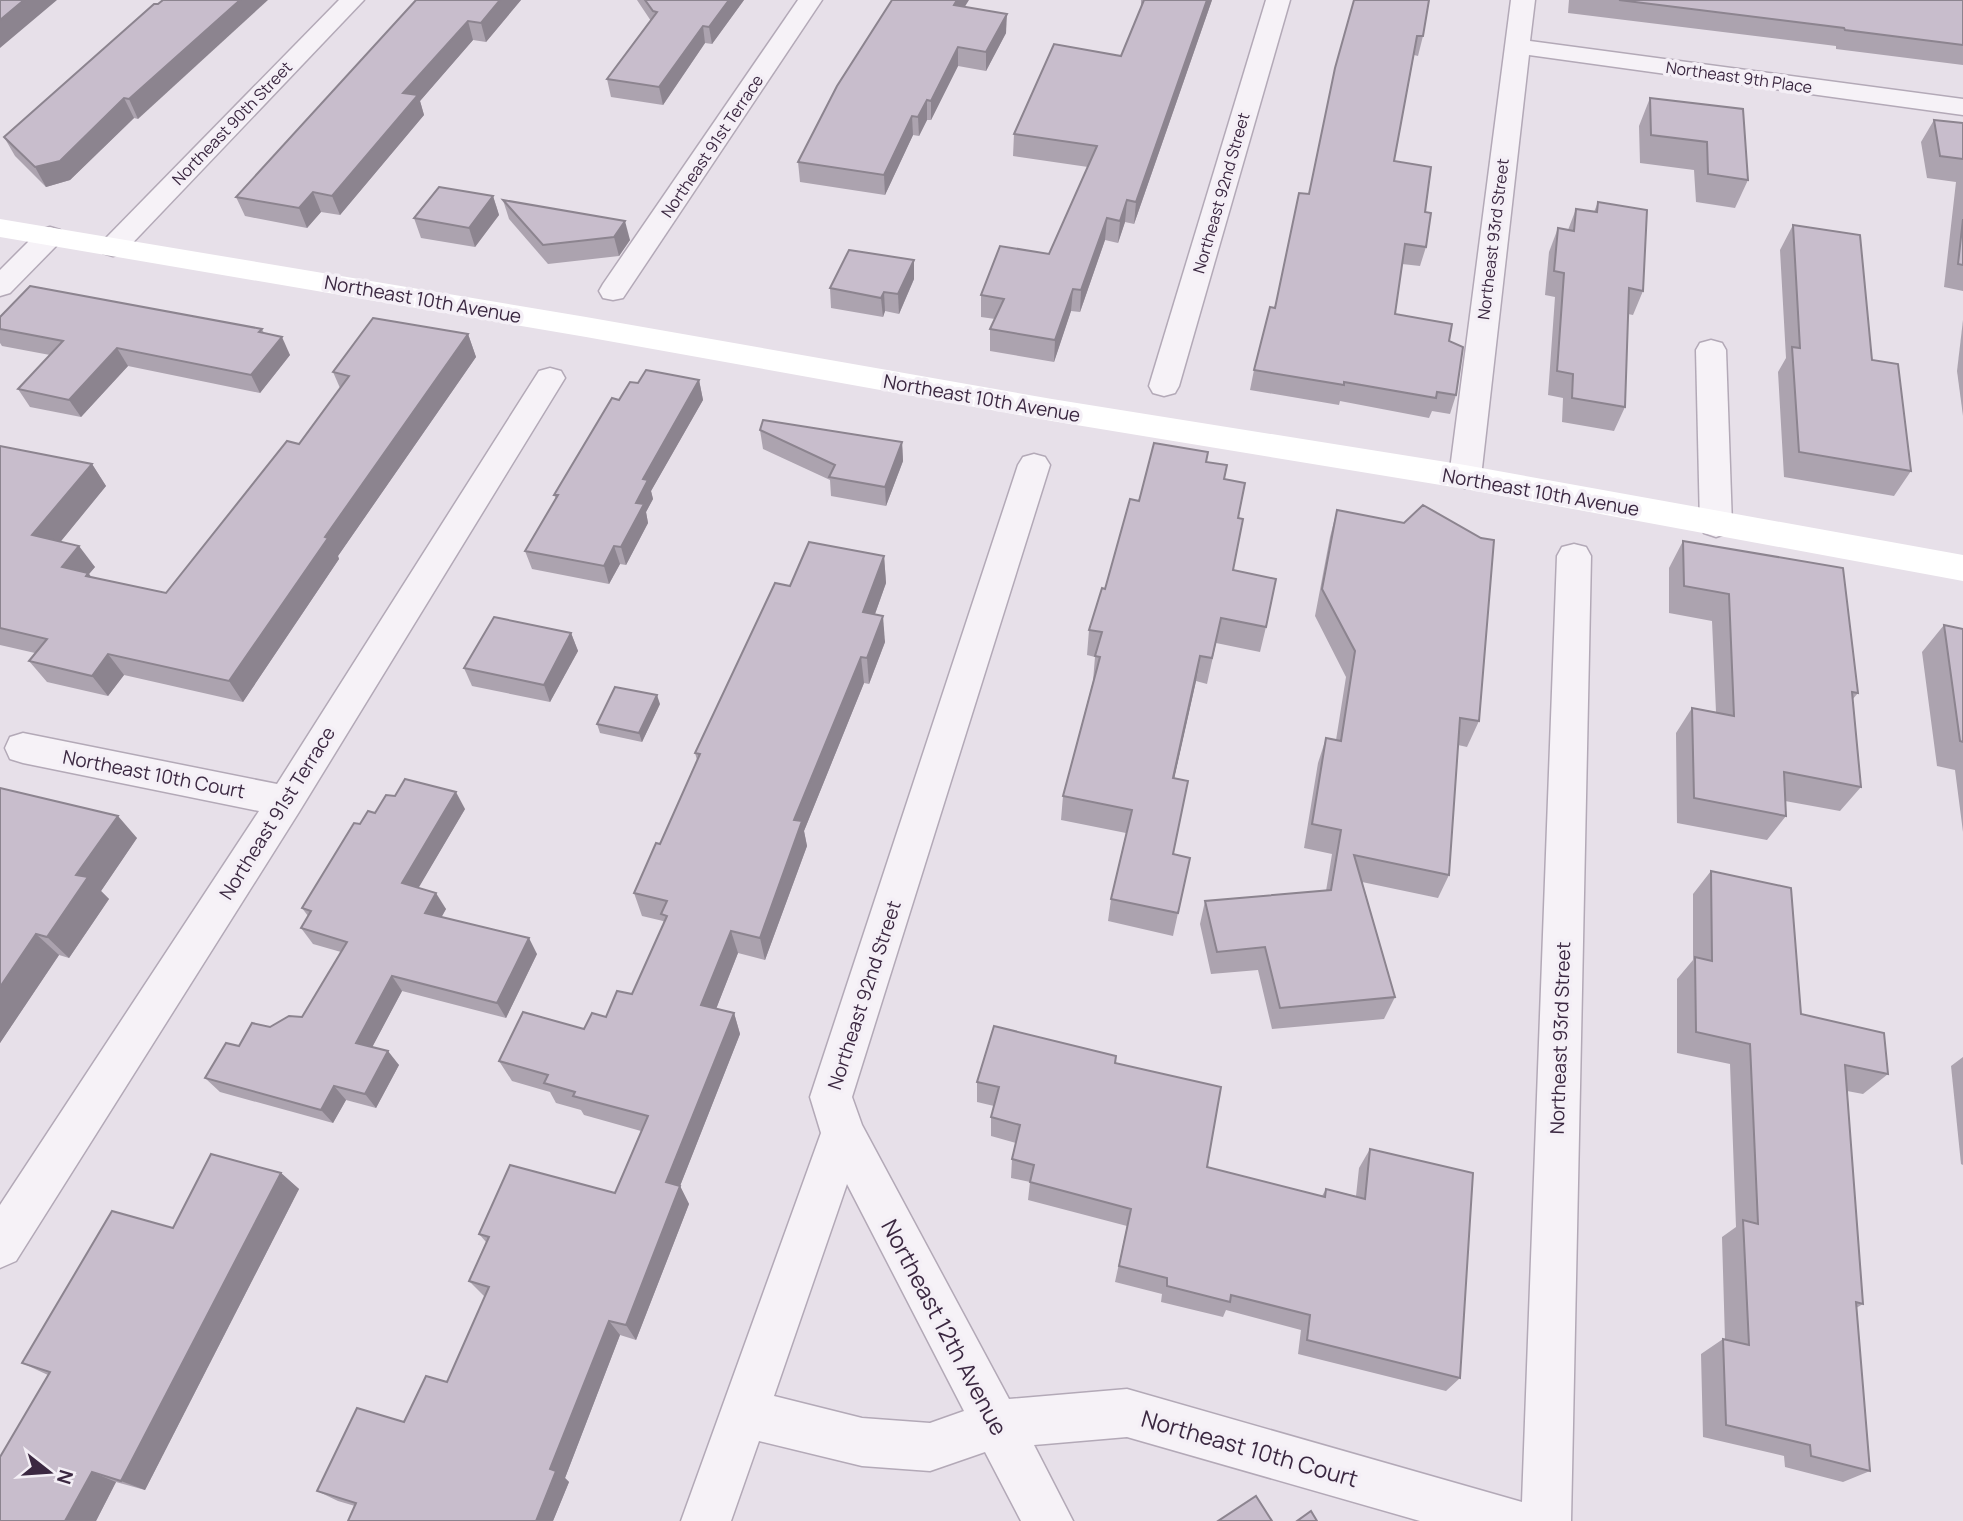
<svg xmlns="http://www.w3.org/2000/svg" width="1963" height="1521" font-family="Manrope,sans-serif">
<rect width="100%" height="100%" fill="#e7e0e9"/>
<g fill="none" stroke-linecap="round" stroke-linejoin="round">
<g stroke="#b3a9b7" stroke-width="3">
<g id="street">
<path d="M 339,0 L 364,0 L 123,253 L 113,256 L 103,253 L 99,247 L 103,241 Z"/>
<path d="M 798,0 L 822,0 L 623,298 L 613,300 L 603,298 L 599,291 L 603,284 Z"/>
<path d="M 1266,0 L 1290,0 L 1179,386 L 1175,393 L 1164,396 L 1153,393 L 1149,386 Z"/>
<path d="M 1511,0 L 1535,0 L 1530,41 L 1963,99 L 1963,115 L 1529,55 L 1481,477 L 1476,485 L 1465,488 L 1454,485 L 1449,477 Z"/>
<path d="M 50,227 L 60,230 L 64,236 L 60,242 L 10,293 L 0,296 L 0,270 L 40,230 Z"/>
<path d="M 1711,340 L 1722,343 L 1726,350 L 1732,525 L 1728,533 L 1716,537 L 1704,533 L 1700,525 L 1696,350 L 1700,343 Z"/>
<path d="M 550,368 L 561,371 L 565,378 L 299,812 L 16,1261 L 0,1268 L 0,1205 L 259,811 L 23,763 L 10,759 L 5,748 L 10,737 L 23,733 L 277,784 L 539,371 Z"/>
<path d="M 1034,454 L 1045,457 L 1050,465 L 852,1097 L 862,1125 L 1009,1399 L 1127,1389 L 1522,1502 L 1557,556 L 1562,547 L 1574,544 L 1586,547 L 1591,556 L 1571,1521 L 1420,1521 L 1127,1437 L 1034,1445 L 1073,1521 L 1021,1521 L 985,1452 L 930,1471 L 862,1466 L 759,1441 L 731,1521 L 681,1521 L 821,1133 L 810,1097 L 1018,465 L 1023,457 ZM 847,1184 L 964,1411 L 930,1423 L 862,1418 L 774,1396 Z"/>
</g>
</g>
<use href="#street" fill="#f6f2f7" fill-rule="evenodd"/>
<path fill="#fff" fill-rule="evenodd" d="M 0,219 L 586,317 L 1052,399 L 1465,465 L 1963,555 L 1963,581 L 1465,489 L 1052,421 L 586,337 L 0,237 Z"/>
</g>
<g fill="#aca3af">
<path d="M 416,0 L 521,0 L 486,42 L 473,40 L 420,101 L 424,115 L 340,215 L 321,212 L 307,228 L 245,216 L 236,197 Z"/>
<path d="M 637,0 L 744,0 L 712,44 L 705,43 L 663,105 L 611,97 L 607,79 L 651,21 Z"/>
<path d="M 1141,0 L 1212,0 L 1134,224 L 1125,222 L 1118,243 L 1105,240 L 1080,312 L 1071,311 L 1054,362 L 990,351 L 990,329 L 995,319 L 981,317 L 981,295 L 1049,254 L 1088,167 L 1013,156 L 1014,134 L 1121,56 L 1141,9 Z"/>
<path d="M 1354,0 L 1423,36 L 1418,56 L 1414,55 L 1394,161 L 1425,212 L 1426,247 L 1420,266 L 1402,264 L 1395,314 L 1449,341 L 1456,395 L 1450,414 L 1432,411 L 1429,418 L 1340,401 L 1339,405 L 1250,390 L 1254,370 L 1275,308 L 1309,194 Z"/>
<path d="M 1569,0 L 1963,0 L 1963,65 L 1836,49 L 1836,46 L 1568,13 Z"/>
<path d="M 154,4 L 138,119 L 134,118 L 70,180 L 46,187 L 15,156 L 4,137 Z"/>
<path d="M 965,7 L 1006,33 L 986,71 L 958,66 L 931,120 L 927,120 L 919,136 L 913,135 L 885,195 L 800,182 L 798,162 Z"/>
<path d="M 1650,98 L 1743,109 L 1748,180 L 1735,208 L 1696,202 L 1694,170 L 1640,163 L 1639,126 Z"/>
<path d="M 1934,120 L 1963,123 L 1963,291 L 1944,287 L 1956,182 L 1927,178 L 1921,142 Z"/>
<path d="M 493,196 L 499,215 L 475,247 L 421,238 L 414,218 Z"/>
<path d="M 503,200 L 630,240 L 619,256 L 548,264 L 509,219 Z"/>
<path d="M 1598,202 L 1643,291 L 1633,315 L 1628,314 L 1625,407 L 1614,431 L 1562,422 L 1563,398 L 1548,395 L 1555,297 L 1545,295 L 1549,252 L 1558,228 L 1568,230 L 1576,209 L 1594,212 Z"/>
<path d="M 1793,225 L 1911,471 L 1894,496 L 1784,477 L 1778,372 L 1786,358 L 1780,250 Z"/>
<path d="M 914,260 L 914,279 L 899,314 L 885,311 L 883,317 L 831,308 L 830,288 Z"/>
<path d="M 0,317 L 262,329 L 264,333 L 290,355 L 260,393 L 128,366 L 81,417 L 30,407 L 18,389 L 50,355 L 2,346 L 0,343 Z"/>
<path d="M 1963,320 L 1963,416 L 1957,371 Z"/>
<path d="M 468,334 L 476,357 L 338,556 L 339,559 L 243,702 L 124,675 L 108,696 L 47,682 L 29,661 L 35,653 L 0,645 L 0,446 L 92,464 L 106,486 L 61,541 L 95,567 L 89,574 L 91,577 L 166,593 L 299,444 L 340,388 L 333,372 Z"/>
<path d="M 699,380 L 703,400 L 651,491 L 653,499 L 646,512 L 648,523 L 626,565 L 620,564 L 609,584 L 532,569 L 525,551 L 556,499 L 554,495 L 638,383 Z"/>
<path d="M 760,430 L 902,442 L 903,461 L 886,506 L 831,496 L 830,480 L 763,449 Z"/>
<path d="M 1207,462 L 1224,479 L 1238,518 L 1233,570 L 1266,627 L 1260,652 L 1216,643 L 1207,684 L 1196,681 L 1174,778 L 1173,854 L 1178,913 L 1173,936 L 1108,921 L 1111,899 L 1126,833 L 1061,820 L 1063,796 L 1093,681 L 1095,657 L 1087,655 L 1089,630 L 1139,501 Z"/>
<path d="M 1337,510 L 1479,721 L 1467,747 L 1458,745 L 1449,875 L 1438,898 L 1362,882 L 1395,997 L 1384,1019 L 1272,1029 L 1258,970 L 1211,974 L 1200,924 L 1205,901 L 1326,891 L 1332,854 L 1304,848 L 1318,763 L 1326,738 L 1336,740 L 1346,677 L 1315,616 L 1330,537 Z"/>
<path d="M 1683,541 L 1858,693 L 1852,700 L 1861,787 L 1840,811 L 1785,801 L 1786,816 L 1767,840 L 1677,823 L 1676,733 L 1692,708 L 1716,712 L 1712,621 L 1669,613 L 1669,568 Z"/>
<path d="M 884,556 L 886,583 L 875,614 L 885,642 L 869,684 L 864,683 L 804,831 L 807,846 L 765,960 L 738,953 L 716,1009 L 734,1013 L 740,1034 L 680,1186 L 689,1204 L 636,1340 L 620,1335 L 565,1478 L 569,1482 L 553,1521 L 348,1521 L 355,1506 L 338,1501 L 317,1491 L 404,1422 L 447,1382 L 485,1297 L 469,1281 L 486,1242 L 479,1234 L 615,1193 L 641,1131 L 584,1115 L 581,1110 L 556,1103 L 550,1092 L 512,1081 L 499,1061 L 584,1029 L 606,1017 L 632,994 L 664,922 L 663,921 L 642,916 L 634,893 L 660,844 L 697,760 L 695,753 L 790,586 Z"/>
<path d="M 1944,625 L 1963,629 L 1963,832 L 1955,770 L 1937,766 L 1922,652 Z"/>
<path d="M 571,633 L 578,651 L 550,702 L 472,686 L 464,668 Z"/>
<path d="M 660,704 L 642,742 L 600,733 L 597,724 Z"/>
<path d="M 0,788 L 137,838 L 101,891 L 109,899 L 69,958 L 59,955 L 0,1043 Z"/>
<path d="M 465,809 L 418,888 L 446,909 L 441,917 L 537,954 L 506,1018 L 402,991 L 372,1047 L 399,1065 L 376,1108 L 346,1100 L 333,1123 L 220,1092 L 205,1078 L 239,1046 L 270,1027 L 302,1017 L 341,952 L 313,944 L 301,928 L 308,916 L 302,908 L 360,824 L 375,813 Z"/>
<path d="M 1711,871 L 1801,1014 L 1888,1074 L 1863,1094 L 1847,1091 L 1863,1304 L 1856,1308 L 1870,1471 L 1843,1482 L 1785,1467 L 1784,1456 L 1703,1437 L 1701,1354 L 1723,1339 L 1725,1340 L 1722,1237 L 1736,1227 L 1730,1064 L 1677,1053 L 1677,979 L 1693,960 L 1693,894 Z"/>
<path d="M 1963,1057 L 1963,1165 L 1961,1164 L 1951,1066 Z"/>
<path d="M 1115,1063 L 1207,1167 L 1322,1196 L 1326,1189 L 1356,1196 L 1359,1168 L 1370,1149 L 1460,1378 L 1446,1391 L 1298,1354 L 1301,1330 L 1226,1310 L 1223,1317 L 1161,1302 L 1162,1294 L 1115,1282 L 1127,1226 L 1028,1200 L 1030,1182 L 1011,1178 L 1012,1159 L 1016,1143 L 991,1136 L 991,1117 L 994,1106 L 977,1102 L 977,1082 Z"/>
<path d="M 281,1173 L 299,1189 L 145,1490 L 116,1482 L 96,1521 L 48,1375 L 22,1363 L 173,1228 Z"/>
</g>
<g fill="#8c848f">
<path d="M 24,0 L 57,0 L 0,48 L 0,20 Z"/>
<path d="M 240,0 L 268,0 L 138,119 L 129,99 Z"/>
<path d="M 500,0 L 521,0 L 486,42 L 481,23 Z"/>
<path d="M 729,0 L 744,0 L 712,44 L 709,27 Z"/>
<path d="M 957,0 L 969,0 L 954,24 L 954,5 Z"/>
<path d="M 1207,0 L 1212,0 L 1134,224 L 1136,202 Z"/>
<path d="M 1007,14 L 1006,33 L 986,71 L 986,52 Z"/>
<path d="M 468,21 L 473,40 L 420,101 L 424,115 L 340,215 L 332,196 L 403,93 Z"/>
<path d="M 703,26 L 705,43 L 663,105 L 659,87 Z"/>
<path d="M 958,47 L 958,66 L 931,120 L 931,101 Z"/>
<path d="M 124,98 L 134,118 L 70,180 L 46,187 L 35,167 Z"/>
<path d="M 927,100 L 927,120 L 919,136 L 918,117 Z"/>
<path d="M 912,116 L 913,135 L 885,195 L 884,175 Z"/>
<path d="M 313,192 L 321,212 L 307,228 L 299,208 Z"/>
<path d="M 493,196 L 499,215 L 475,247 L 469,228 Z"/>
<path d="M 1127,200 L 1125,222 L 1118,243 L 1120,221 Z"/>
<path d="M 1107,218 L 1105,240 L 1080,312 L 1081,290 Z"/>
<path d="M 625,221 L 630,240 L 619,256 L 614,237 Z"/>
<path d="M 914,260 L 914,279 L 899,314 L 898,294 Z"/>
<path d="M 1073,289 L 1071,311 L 1054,362 L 1055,340 Z"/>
<path d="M 884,292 L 885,311 L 883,317 L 881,298 Z"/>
<path d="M 468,334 L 476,357 L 338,556 L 339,559 L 243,702 L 229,681 L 325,537 Z"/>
<path d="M 282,337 L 290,355 L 260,393 L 251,375 Z"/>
<path d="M 117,348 L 128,366 L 81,417 L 69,400 Z"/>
<path d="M 699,380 L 703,400 L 651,491 L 653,499 L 646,512 L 648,523 L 626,565 L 621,547 L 643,479 Z"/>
<path d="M 902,442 L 903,461 L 886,506 L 885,487 Z"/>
<path d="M 92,464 L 106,486 L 48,557 L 32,535 Z"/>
<path d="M 79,546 L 95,567 L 89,574 L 104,594 L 62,567 Z"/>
<path d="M 614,546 L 620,564 L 609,584 L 604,566 Z"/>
<path d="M 884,556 L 886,583 L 866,639 L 863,612 Z"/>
<path d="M 883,616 L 885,642 L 869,684 L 867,658 Z"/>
<path d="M 571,633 L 578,651 L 550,702 L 544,685 Z"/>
<path d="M 108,654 L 124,675 L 108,696 L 92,676 Z"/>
<path d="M 1200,656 L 1196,681 L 1169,802 L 1173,778 Z"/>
<path d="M 861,657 L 864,683 L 804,831 L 807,846 L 765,960 L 760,938 L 794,820 Z"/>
<path d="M 657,695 L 660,704 L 642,742 L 639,733 Z"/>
<path d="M 456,792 L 465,809 L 412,899 L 402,883 Z"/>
<path d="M 118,816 L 137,838 L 101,891 L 109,899 L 69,958 L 47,937 L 76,875 Z"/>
<path d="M 436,893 L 446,909 L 435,929 L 425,913 Z"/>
<path d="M 731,931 L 738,953 L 709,1027 L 701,1005 Z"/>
<path d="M 36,934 L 59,955 L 0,1043 L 0,987 Z"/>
<path d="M 529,938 L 537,954 L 506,1018 L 497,1003 Z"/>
<path d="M 392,976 L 402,991 L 367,1057 L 356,1043 Z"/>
<path d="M 734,1013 L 740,1034 L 680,1186 L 689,1204 L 636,1340 L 626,1325 L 666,1182 Z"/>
<path d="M 388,1051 L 399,1065 L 376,1108 L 365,1094 Z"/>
<path d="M 334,1086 L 346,1100 L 333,1123 L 321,1110 Z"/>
<path d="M 281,1173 L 299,1189 L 145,1490 L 121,1481 Z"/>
<path d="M 609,1321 L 620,1335 L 565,1478 L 569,1482 L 553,1521 L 536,1521 L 550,1469 Z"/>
<path d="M 92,1472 L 116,1482 L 96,1521 L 65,1521 Z"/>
</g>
<g fill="#c8bdcc" stroke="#8c848f" stroke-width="2">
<path d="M 0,0 L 24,0 L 0,20 Z"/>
<path d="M 163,0 L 240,0 L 129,99 L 124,98 L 60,161 L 35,167 L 4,137 L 154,4 L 158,4 Z"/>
<path d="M 416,0 L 500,0 L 481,23 L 468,21 L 403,93 L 418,95 L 332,196 L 313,192 L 299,208 L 236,197 Z"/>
<path d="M 645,0 L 729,0 L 709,27 L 703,26 L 659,87 L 607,79 L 657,12 L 653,11 Z"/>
<path d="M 892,0 L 957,0 L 954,5 L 1007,14 L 986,52 L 958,47 L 931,101 L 927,100 L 918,117 L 912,116 L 884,175 L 798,162 L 837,86 Z"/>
<path d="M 1144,0 L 1207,0 L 1136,202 L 1127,200 L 1120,221 L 1107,218 L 1081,290 L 1073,289 L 1055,340 L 990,329 L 1004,299 L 981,295 L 1000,246 L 1049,254 L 1097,146 L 1014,134 L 1054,44 L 1121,56 Z"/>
<path d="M 1354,0 L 1429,0 L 1423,36 L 1417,36 L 1394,161 L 1431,167 L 1425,212 L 1431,213 L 1426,247 L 1405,244 L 1395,314 L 1452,324 L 1449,341 L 1463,347 L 1456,395 L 1437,392 L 1436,398 L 1344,382 L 1344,385 L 1254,370 L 1270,307 L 1275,308 L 1299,193 L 1309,194 L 1335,68 Z"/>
<path d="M 1619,0 L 1963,0 L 1963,45 L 1845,30 L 1844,28 Z"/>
<path d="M 1650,98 L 1743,109 L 1748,180 L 1708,174 L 1707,142 L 1651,135 Z"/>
<path d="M 1934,120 L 1963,123 L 1963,159 L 1940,156 Z"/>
<path d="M 439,187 L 493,196 L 469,228 L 414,218 Z"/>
<path d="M 503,200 L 625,221 L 614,237 L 543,245 Z"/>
<path d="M 1598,202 L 1647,210 L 1643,291 L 1629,288 L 1625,407 L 1572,398 L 1573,374 L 1557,371 L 1564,273 L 1554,271 L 1558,228 L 1574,231 L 1576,209 L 1597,212 Z"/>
<path d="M 1963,219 L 1963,265 L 1958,264 Z"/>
<path d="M 1793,225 L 1860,235 L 1872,360 L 1898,364 L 1911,471 L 1799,452 L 1792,347 L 1800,348 Z"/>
<path d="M 849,250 L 914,260 L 898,294 L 884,292 L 881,298 L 830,288 Z"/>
<path d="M 30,286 L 262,329 L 259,332 L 282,337 L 251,375 L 117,348 L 69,400 L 18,389 L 63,341 L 0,329 L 0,317 Z"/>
<path d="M 373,318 L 468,334 L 325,537 L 328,538 L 229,681 L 108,654 L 92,676 L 29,661 L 47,639 L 0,628 L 0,446 L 92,464 L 32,535 L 79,546 L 62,567 L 88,573 L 86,576 L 166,593 L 287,441 L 299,444 L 349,376 L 333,372 Z"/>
<path d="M 646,370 L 699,380 L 643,479 L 648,480 L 636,503 L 644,504 L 621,547 L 614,546 L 604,566 L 525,551 L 558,495 L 554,495 L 612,398 L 619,400 L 630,382 L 638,383 Z"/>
<path d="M 763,420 L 902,442 L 885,487 L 829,477 L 835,465 L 760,430 Z"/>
<path d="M 1154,443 L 1208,452 L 1206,462 L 1227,465 L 1224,479 L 1245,483 L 1238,518 L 1243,519 L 1233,570 L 1276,579 L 1266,627 L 1221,618 L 1212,658 L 1200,656 L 1173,778 L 1188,781 L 1173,854 L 1190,858 L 1178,913 L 1111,899 L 1132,810 L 1063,796 L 1100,657 L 1095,656 L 1102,632 L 1089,630 L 1102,588 L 1105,589 L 1130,499 L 1139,501 Z"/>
<path d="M 1423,505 L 1481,538 L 1494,540 L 1479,721 L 1460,718 L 1449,875 L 1354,855 L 1395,997 L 1280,1008 L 1265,947 L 1217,952 L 1205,901 L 1331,890 L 1341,830 L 1312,824 L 1326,738 L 1341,741 L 1355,651 L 1322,589 L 1337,510 L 1404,523 Z"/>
<path d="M 1683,541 L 1843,568 L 1858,693 L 1852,692 L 1861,787 L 1784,772 L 1786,816 L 1694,798 L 1692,708 L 1734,716 L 1729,594 L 1684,586 Z"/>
<path d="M 809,542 L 884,556 L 863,612 L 883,616 L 867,658 L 861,657 L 794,820 L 802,821 L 760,938 L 731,931 L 701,1005 L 734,1013 L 666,1182 L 680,1186 L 626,1325 L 609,1321 L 550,1469 L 556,1471 L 536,1521 L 348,1521 L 356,1503 L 317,1491 L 357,1408 L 404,1422 L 426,1376 L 447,1382 L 489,1287 L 469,1281 L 489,1237 L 479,1234 L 510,1165 L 615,1193 L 648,1116 L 573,1096 L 575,1092 L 544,1083 L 548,1075 L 499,1061 L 523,1012 L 584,1029 L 592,1013 L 606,1017 L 617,991 L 632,994 L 667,916 L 661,914 L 667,901 L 634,893 L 656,843 L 660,844 L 700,754 L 695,753 L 775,583 L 790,586 Z"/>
<path d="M 494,617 L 571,633 L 544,685 L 464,668 Z"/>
<path d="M 1944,625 L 1963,629 L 1963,742 L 1960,741 Z"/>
<path d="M 615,687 L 657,695 L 639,733 L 597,724 Z"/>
<path d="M 405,779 L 456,792 L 402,883 L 436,893 L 425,913 L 529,938 L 497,1003 L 392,976 L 356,1043 L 388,1051 L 365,1094 L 334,1086 L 321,1110 L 205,1078 L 226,1043 L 239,1046 L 252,1023 L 270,1027 L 289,1016 L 302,1017 L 347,942 L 301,928 L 311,911 L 302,908 L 354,823 L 360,824 L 368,811 L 375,813 L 386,795 L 395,796 Z"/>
<path d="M 0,788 L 118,816 L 76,875 L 88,877 L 47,937 L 36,934 L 0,987 Z"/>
<path d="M 1711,871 L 1791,888 L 1801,1014 L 1884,1033 L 1888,1074 L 1845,1065 L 1863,1304 L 1856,1302 L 1870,1471 L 1811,1456 L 1810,1445 L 1726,1425 L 1723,1339 L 1749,1345 L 1743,1220 L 1758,1224 L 1750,1044 L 1696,1032 L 1695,957 L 1712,961 Z"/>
<path d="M 994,1026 L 1116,1056 L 1115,1063 L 1221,1087 L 1207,1167 L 1325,1197 L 1326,1189 L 1365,1199 L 1370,1149 L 1473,1173 L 1460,1378 L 1307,1340 L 1310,1315 L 1231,1295 L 1230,1302 L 1167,1286 L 1167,1278 L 1119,1266 L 1131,1209 L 1030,1182 L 1034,1165 L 1012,1159 L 1020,1125 L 991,1117 L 999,1087 L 977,1082 Z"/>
<path d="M 211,1154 L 281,1173 L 121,1481 L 92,1472 L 65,1521 L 0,1521 L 0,1457 L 50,1372 L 22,1363 L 112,1211 L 173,1228 Z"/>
<path d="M 1256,1496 L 1272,1521 L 1218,1521 Z"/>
<path d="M 1311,1511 L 1317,1521 L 1297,1521 Z"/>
</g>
<g text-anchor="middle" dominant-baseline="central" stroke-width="7" stroke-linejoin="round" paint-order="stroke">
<g font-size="16" fill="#3b2841" stroke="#f4eff6">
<text transform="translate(1739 77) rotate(8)">Northeast 9th Place</text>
<text transform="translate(232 123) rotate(-46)">Northeast 90th Street</text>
<text transform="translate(712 146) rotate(-56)">Northeast 91st Terrace</text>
<text transform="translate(1221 193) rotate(-74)">Northeast 92nd Street</text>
<text transform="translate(1493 239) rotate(-83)">Northeast 93rd Street</text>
</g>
<g font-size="19" fill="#3b2841" stroke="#f4eff6">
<text transform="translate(423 299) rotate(10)">Northeast 10th Avenue</text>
<text transform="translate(982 398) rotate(10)">Northeast 10th Avenue</text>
<text transform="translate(1541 492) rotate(10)">Northeast 10th Avenue</text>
<text transform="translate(154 774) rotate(11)">Northeast 10th Court</text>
<text transform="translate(277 813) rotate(-58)">Northeast 91st Terrace</text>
<text transform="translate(864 995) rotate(-72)">Northeast 92nd Street</text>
<text transform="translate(1560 1038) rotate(-88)">Northeast 93rd Street</text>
</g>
<g font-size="23" fill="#3b2841" stroke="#f4eff6">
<text transform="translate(945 1327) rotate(62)">Northeast 12th Avenue</text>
<text transform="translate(1250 1448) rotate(16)">Northeast 10th Court</text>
</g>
</g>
<g transform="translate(49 1472) rotate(107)" stroke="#f4eff6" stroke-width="5" paint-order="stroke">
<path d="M0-5L12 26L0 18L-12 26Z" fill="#3b2841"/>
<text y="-10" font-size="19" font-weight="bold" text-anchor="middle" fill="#3b2841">N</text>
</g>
</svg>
